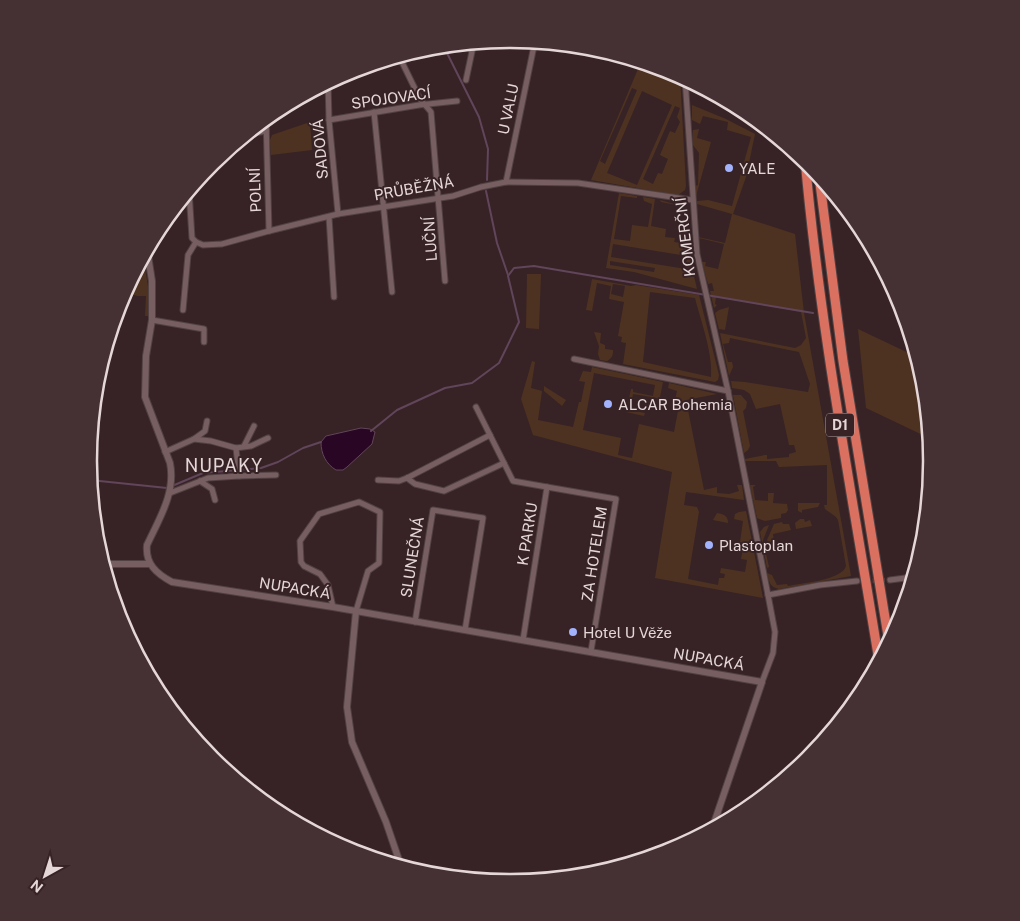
<svg xmlns="http://www.w3.org/2000/svg" width="1020" height="921" font-family="'Public Sans',sans-serif">
<rect width="100%" height="100%" fill="#372325"/>
<g fill="#4e3221" fill-rule="evenodd">
<path d="M 641,62 L 672,71 L 680,76 L 686,186 L 685,190 L 678,195 L 591,180 ZM 632,88 L 637,90 L 605,164 L 600,161 ZM 642,91 L 672,105 L 637,185 L 607,173 ZM 675,106 L 680,108 L 677,117 L 680,122 L 675,133 L 670,131 L 660,155 L 668,159 L 662,174 L 658,173 L 653,184 L 643,179 Z"/>
<path d="M 692,105 L 726,119 L 755,134 L 746,177 L 733,214 L 795,234 L 804,313 L 851,576 L 779,589 C 770,587 769,582 767,573 L 772,575 L 777,585 L 787,584 L 788,586 C 803,583 842,580 846,566 L 838,520 L 836,517 L 825,509 L 824,505 L 827,505 L 827,465 L 779,467 L 776,461 L 745,461 L 745,459 L 765,455 L 767,455 L 767,459 L 789,457 L 789,454 L 796,452 L 794,445 L 789,445 L 780,404 L 756,409 L 750,394 L 744,390 L 732,388 L 731,381 L 745,382 L 808,392 L 810,384 L 799,352 L 730,338 L 729,343 L 723,344 L 728,362 L 732,362 L 733,367 L 729,376 L 720,333 L 795,348 L 801,345 L 806,338 L 801,312 L 716,297 L 715,304 L 717,305 L 714,308 L 710,291 L 714,291 L 712,283 L 708,284 L 702,262 L 706,262 L 705,266 L 718,269 L 724,244 L 699,238 L 698,237 L 725,243 L 732,214 L 697,204 L 697,201 L 708,200 L 732,206 L 751,137 L 727,130 L 728,122 L 703,116 L 700,124 L 692,120 Z"/>
<path d="M 310,122 L 312,150 L 271,155 L 270,140 L 272,135 Z"/>
<path d="M 699,129 L 697,138 L 711,142 L 696,196 L 695,186 L 698,185 L 699,153 L 693,145 L 693,130 Z"/>
<path d="M 619,193 L 637,196 L 637,198 L 621,196 L 614,239 L 630,241 L 632,225 L 648,227 L 652,204 L 644,201 L 643,197 L 655,199 L 651,226 L 666,229 L 665,237 L 675,238 L 674,242 L 681,243 L 685,217 L 684,214 L 678,212 L 679,210 L 681,210 L 681,206 L 661,202 L 660,200 L 685,207 C 691,215 686,224 687,234 C 687,252 693,271 697,289 L 634,272 L 606,268 ZM 613,244 L 687,256 L 686,269 L 611,257 ZM 610,261 L 655,268 L 654,272 L 610,265 Z"/>
<path d="M 143,257 L 149,292 L 148,316 L 145,316 L 146,296 L 138,296 L 125,293 L 121,307 L 118,306 L 120,299 Z"/>
<path d="M 527,274 L 541,274 L 539,329 L 526,328 Z"/>
<path d="M 592,279 L 631,286 L 636,285 L 699,295 L 719,375 L 718,380 L 715,382 L 623,364 L 626,343 L 621,342 L 622,337 L 618,336 L 624,302 L 609,299 L 611,286 L 597,283 L 592,311 L 586,310 ZM 613,284 L 625,286 L 623,297 L 611,294 ZM 650,292 L 695,298 C 701,322 713,353 711,377 L 643,362 Z"/>
<path d="M 729,307 L 725,330 L 719,329 L 715,313 L 719,310 Z"/>
<path d="M 858,329 L 917,357 L 924,379 L 929,438 L 866,408 Z"/>
<path d="M 594,332 L 601,333 L 600,343 L 605,345 L 605,349 L 613,350 C 613,356 612,358 607,361 L 600,360 L 598,354 L 599,346 Z"/>
<path d="M 532,361 L 535,362 L 531,388 L 542,391 L 538,420 L 573,427 L 579,402 L 581,402 L 585,382 L 579,381 L 583,371 L 591,372 L 592,367 L 663,382 L 659,402 L 657,401 L 657,398 L 633,394 L 630,410 L 645,413 L 644,416 L 626,412 L 631,389 L 633,389 L 633,392 L 653,396 L 655,385 L 594,373 L 583,430 L 621,438 L 618,455 L 632,458 L 639,424 L 674,432 L 678,411 L 673,410 L 677,391 L 668,388 L 669,383 L 717,394 L 686,400 L 704,490 L 717,487 L 717,493 L 729,494 L 739,491 L 737,485 L 742,485 L 744,500 L 686,492 L 684,505 L 697,507 L 699,512 L 688,579 L 718,585 L 719,578 L 724,578 L 725,574 L 720,573 L 721,568 L 745,572 L 747,560 L 741,559 L 744,543 L 740,542 L 743,521 L 734,519 L 735,514 L 739,512 L 746,511 L 763,598 L 655,578 L 672,472 L 533,435 L 521,399 Z"/>
<path d="M 544,386 L 566,400 L 562,406 L 544,391 Z"/>
<path d="M 733,395 L 741,395 L 747,402 L 746,408 L 743,411 L 750,446 L 748,450 L 744,453 Z"/>
<path d="M 750,485 L 756,485 L 753,487 L 755,500 L 768,501 L 768,493 L 774,493 L 773,503 L 787,504 L 788,510 L 786,513 L 781,514 L 781,518 L 765,521 L 757,518 Z"/>
<path d="M 798,503 L 820,503 L 818,507 L 802,510 L 802,513 L 798,511 Z"/>
<path d="M 717,513 C 724,514 728,516 728,523 L 713,520 Z"/>
<path d="M 800,519 L 804,519 L 805,522 L 810,520 L 812,526 L 796,529 L 795,523 Z"/>
<path d="M 782,522 L 783,524 L 789,524 L 791,530 L 773,534 L 774,543 L 769,544 L 767,540 L 774,524 Z"/>
<path d="M 769,525 L 763,540 L 769,567 L 767,568 L 760,532 L 764,527 Z"/>
</g>
<path fill="#280624" stroke="#61455a" d="M 361,428 L 370,429 L 375,432 L 372,444 L 347,467 L 343,470 L 336,470 C 326,464 321,454 321,442 L 326,436 Z"/>
<g fill="none" stroke-linecap="round" stroke-linejoin="round">
<g stroke="#61455a" stroke-width="2">
<path d="M 443,45 L 479,117 L 488,149 L 487,180"/>
<path d="M 486,191 L 497,243 L 508,275"/>
<path d="M 371,431 L 397,410 L 445,388 L 472,383 L 499,363 L 519,322 L 508,276 L 514,268 L 534,266 L 813,313"/>
<path d="M 90,480 L 167,488"/>
<path d="M 172,486 L 203,473 L 261,468 L 278,462 L 303,448 L 321,442"/>
</g>
<path stroke="#513e40" stroke-width="5" stroke-dasharray="5 2.5" stroke-linecap="butt" d="M 865,581 L 890,580"/>
<g stroke="#524143" stroke-width="7">
<g id="minor">
<path d="M 399,56 L 420,99 L 431,112 L 445,281"/>
<path d="M 685,78 L 697,254 L 728,391 L 768,595"/>
<path d="M 466,80 L 474,42"/>
<path d="M 328,82 L 329,120 L 338,214"/>
<path d="M 374,112 L 392,292"/>
<path d="M 266,118 L 269,231"/>
<path d="M 329,120 L 419,105 L 457,101"/>
<path d="M 245,135 L 266,131"/>
<path d="M 506,182 L 535,41"/>
<path d="M 189,190 L 192,238 L 196,242 L 203,245 L 222,244 L 269,231 L 338,214 L 453,196 L 481,187 L 506,182 L 578,183 L 692,200"/>
<path d="M 329,217 L 334,297"/>
<path d="M 183,310 L 188,255 L 196,242"/>
<path d="M 152,320 L 204,329 L 204,342"/>
<path d="M 574,359 L 728,391"/>
<path d="M 476,407 L 513,481 L 547,487 L 523,640"/>
<path d="M 194,439 L 211,441 L 236,448 L 251,446 L 268,438"/>
<path d="M 244,446 L 254,426"/>
<path d="M 165,452 L 194,439 L 205,431 L 207,421"/>
<path d="M 239,476 L 276,475"/>
<path d="M 407,478 L 415,484 L 444,491 L 504,463"/>
<path d="M 378,480 L 399,481 L 407,478 L 490,435"/>
<path d="M 200,481 L 212,489 L 215,500"/>
<path d="M 547,487 L 616,499 L 591,651"/>
<path d="M 170,493 L 208,478 L 239,476 L 236,448"/>
<path d="M 106,575 L 110,565"/>
<path d="M 890,580 L 913,577"/>
<path d="M 333,607 L 328,585 L 320,574 L 304,566 L 301,562 L 300,541 L 319,514 L 359,502 L 380,512 L 379,563 L 368,571 L 356,611"/>
<path d="M 415,622 L 433,510 L 483,518 L 465,630"/>
<path d="M 762,682 L 773,653 L 775,632 L 768,595 L 820,585 L 857,581"/>
</g>
</g>
<g stroke="#524143" stroke-width="8">
<g id="tertiary">
<path d="M 147,249 L 152,281 L 152,320 L 146,356 L 145,397 L 170,463 C 176,493 159,519 147,545 C 145,564 157,574 172,582 L 333,607 L 762,682 L 712,829"/>
<path d="M 103,564 L 150,564"/>
<path d="M 356,611 L 347,707 L 352,742 L 386,822 L 401,866"/>
</g>
</g>
<g stroke="#524143" stroke-width="11">
<g id="motorway">
<path d="M 805,159 C 820,328 852,494 879,661"/>
<path d="M 819,176 L 843,361 L 889,642"/>
</g>
</g>
<use href="#minor" stroke="#775f61" stroke-width="5"/>
<use href="#tertiary" stroke="#775f61" stroke-width="6"/>
<use href="#motorway" stroke="#da7160" stroke-width="9"/>
</g>
<g fill="#a2b2fd" stroke="#372325" stroke-width="2">
<circle cx="729" cy="168" r="5"/>
<circle cx="608" cy="404" r="5"/>
<circle cx="709" cy="545" r="5"/>
<circle cx="573" cy="632" r="5"/>
</g>
<g text-anchor="middle" dominant-baseline="central" stroke-width="4" stroke-linejoin="round" paint-order="stroke">
<rect fill="#372325" stroke="#b1a1a2" stroke-width="1" x="826" y="413.5" width="28" height="23" rx="4"/>
<g font-size="14" font-weight="bold" fill="#e5d7d8">
<text x="840" y="425">D1</text>
</g>
<g font-size="15" fill="#e5d7d8" stroke="#372325">
<text transform="translate(391 98) rotate(-8)">SPOJOVACÍ</text>
<text transform="translate(508 109) rotate(-78)">U VALU</text>
<text transform="translate(320 149) rotate(-95)">SADOVÁ</text>
<text transform="translate(414 188) rotate(-10)">PRŮBĚŽNÁ</text>
<text transform="translate(255 190) rotate(-92)">POLNÍ</text>
<text transform="translate(685 237) rotate(-97)">KOMERČNÍ</text>
<text transform="translate(430 239) rotate(-94)">LUČNÍ</text>
<text transform="translate(527 534) rotate(-81)">K PARKU</text>
<text transform="translate(594 554) rotate(-81)">ZA HOTELEM</text>
<text transform="translate(412 557) rotate(-81)">SLUNEČNÁ</text>
<text transform="translate(295 588) rotate(9)">NUPACKÁ</text>
<text transform="translate(709 659) rotate(10)">NUPACKÁ</text>
</g>
<g font-size="15" fill="#e5d7d8" stroke="#372325" text-anchor="start">
<text x="739" y="168">YALE</text>
<text x="618" y="404">ALCAR Bohemia</text>
<text x="719" y="545">Plastoplan</text>
<text x="583" y="632">Hotel U Věže</text>
</g>
<g font-size="18" letter-spacing="1" fill="#e5d7d8" stroke="#372325">
<text x="224" y="465">NUPAKY</text>
</g>
</g>
<path d="M0 0H1020V921H0ZM97 461a413 413 0 1 1 826 0a413 413 0 1 1-826 0Z" fill="#453133" fill-rule="evenodd"/>
<path fill="none" stroke="#e5d7d8" stroke-width="2.5" d="M97 461a413 413 0 1 1 826 0a413 413 0 1 1-826 0Z"/>
<g transform="translate(45 876) rotate(219)" stroke="#372325" stroke-width="4" paint-order="stroke">
<path d="M0-4L9 19L0 12L-9 19Z" fill="#e5d7d8"/>
<text y="-8" font-size="14" font-weight="bold" text-anchor="middle" fill="#e5d7d8">N</text>
</g>
</svg>
